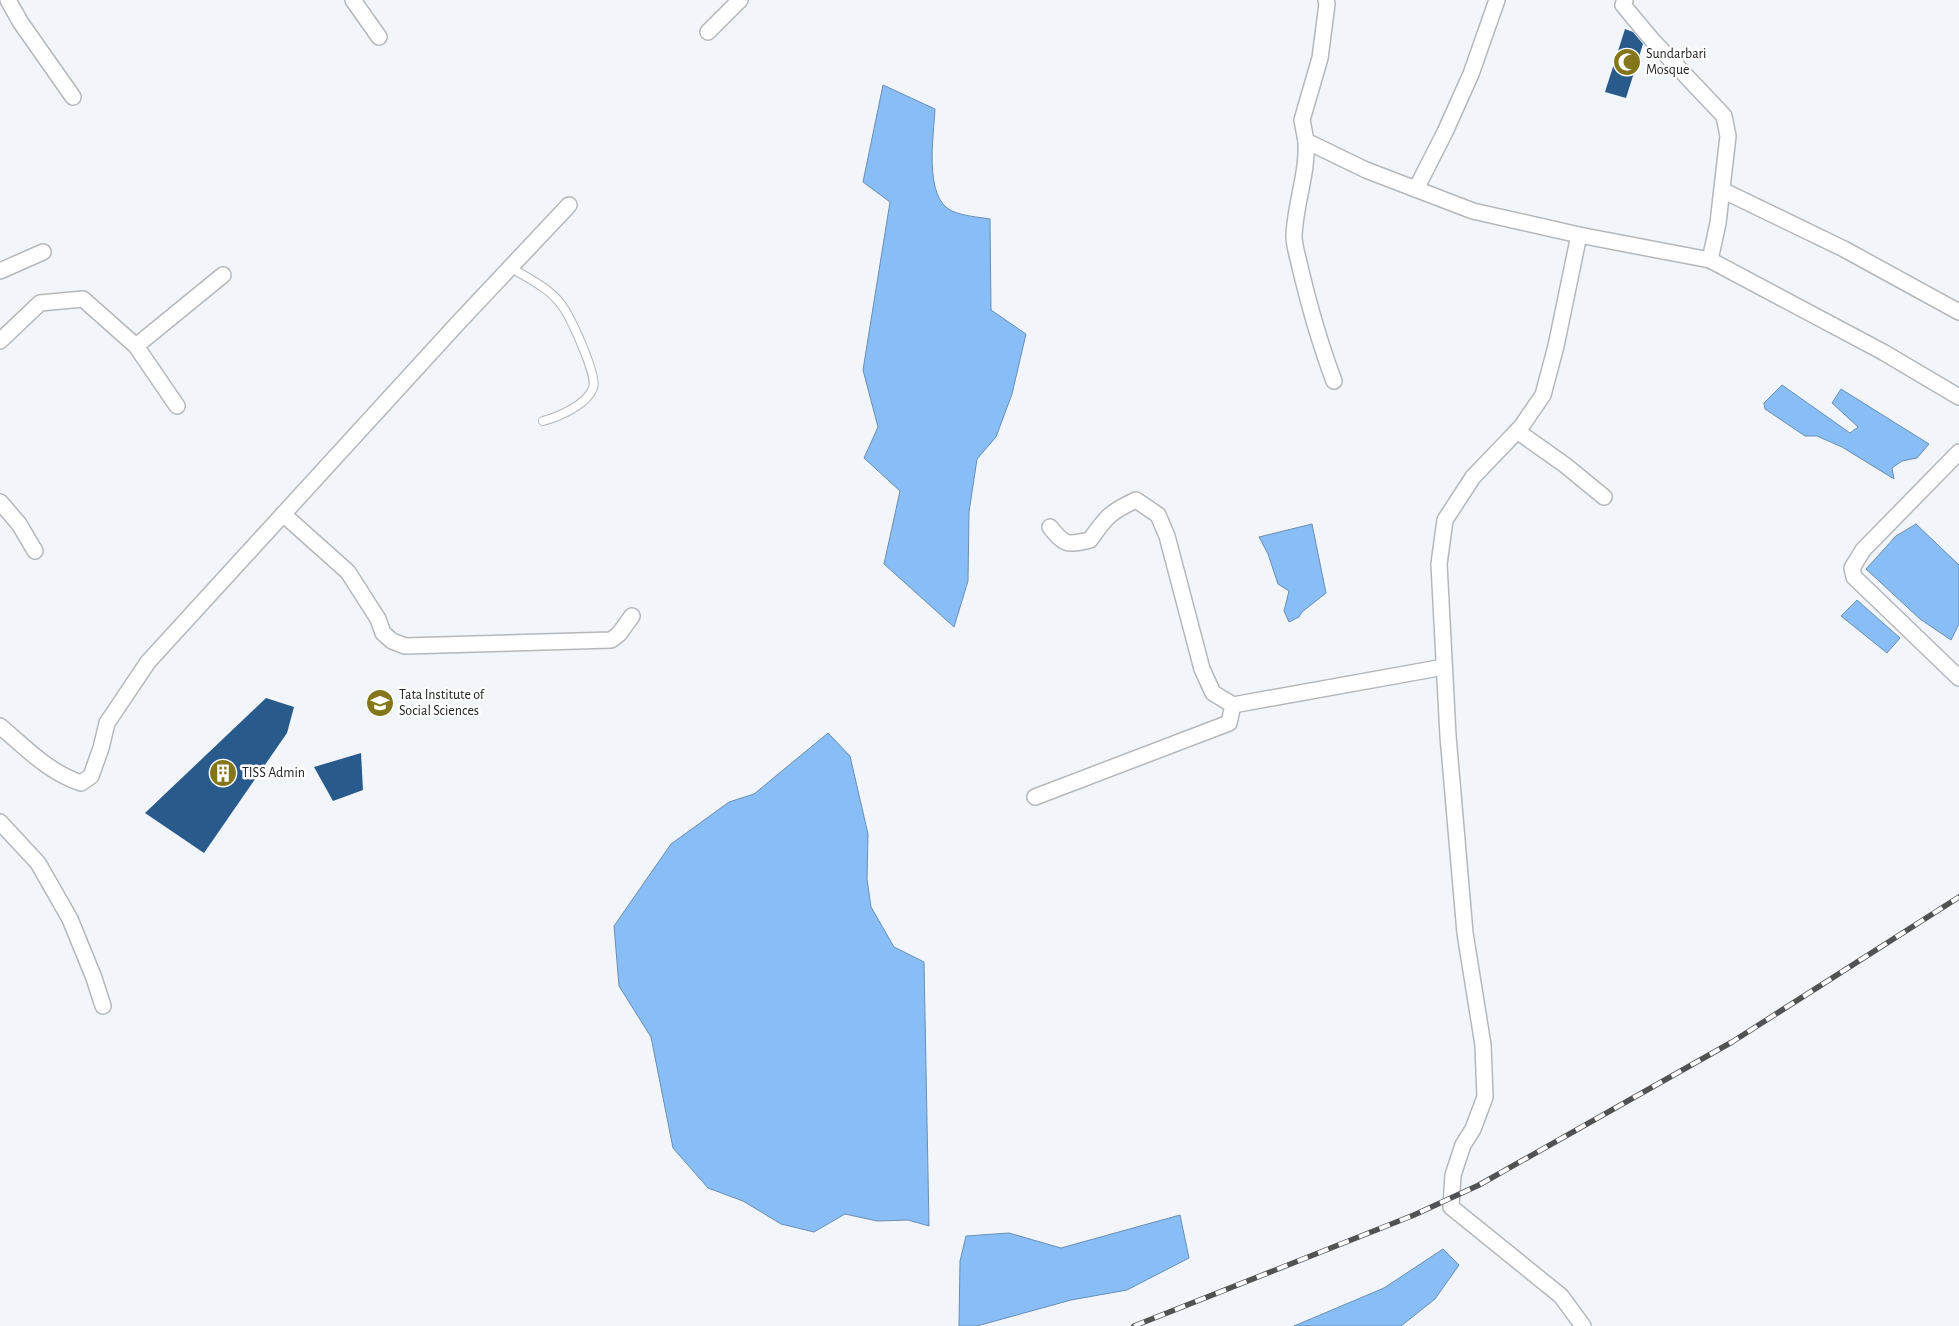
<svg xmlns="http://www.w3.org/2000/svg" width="1959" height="1326" font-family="'Alegreya Sans',sans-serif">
<rect width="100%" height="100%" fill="#f2f5f9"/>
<g fill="#88bdf5" stroke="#698fb6">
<path d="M 883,85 L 935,109 C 934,134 923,198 952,211 C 963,216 978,217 990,219 L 991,310 L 1026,334 L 1012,394 L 996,437 L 977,459 L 969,512 L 968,581 L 954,627 L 884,564 L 900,491 L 864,458 L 878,427 L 863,370 L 890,202 L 863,182 Z"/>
<path d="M 1782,385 L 1850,433 L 1858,427 L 1832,403 L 1841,389 L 1929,444 L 1917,458 L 1902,461 L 1892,468 L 1894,479 L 1842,447 L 1817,436 L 1805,436 L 1765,409 L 1764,403 Z"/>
<path d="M 1312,524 L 1326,593 L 1302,612 L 1299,617 L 1289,622 L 1284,611 L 1289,591 L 1278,584 L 1268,554 L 1259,537 Z"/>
<path d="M 1916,524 L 1959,565 L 1959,624 L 1951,640 L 1920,619 L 1866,569 L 1896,536 Z"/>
<path d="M 1857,600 L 1900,638 L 1887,653 L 1841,616 Z"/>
<path d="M 828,733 L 850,756 L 868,834 L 867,879 L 871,907 L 894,947 L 924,962 L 929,1226 L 908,1220 L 877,1221 L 845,1214 L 814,1232 L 781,1224 L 743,1201 L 708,1188 L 673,1148 L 651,1037 L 619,986 L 614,926 L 671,844 L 729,802 L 754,794 Z"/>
<path d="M 1180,1215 L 1189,1258 L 1127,1290 L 1071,1300 L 977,1326 L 959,1326 L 960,1261 L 966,1236 L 1009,1233 L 1061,1248 Z"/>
<path d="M 1443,1249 L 1459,1265 L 1435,1299 L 1401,1326 L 1294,1326 L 1384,1288 Z"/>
</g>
<g fill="#285a8c">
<path d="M 1625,29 L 1633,32 L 1643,44 L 1626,98 L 1605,92 Z"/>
<path d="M 266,698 L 294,707 L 287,733 L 204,853 L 145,813 Z"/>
<path d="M 361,753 L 363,790 L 333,801 L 314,767 Z"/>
</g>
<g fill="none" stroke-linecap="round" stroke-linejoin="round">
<g stroke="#b5b8bb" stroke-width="10">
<path id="service" d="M 510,267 C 527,278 548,287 560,303 C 570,315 598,376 593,388 C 587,405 558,417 543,421"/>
</g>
<g stroke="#b5b8bb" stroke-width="18">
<g id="minor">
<path d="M 8,0 L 21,23 L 73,97"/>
<path d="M 353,0 L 379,37"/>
<path d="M 1326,0 L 1327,4 L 1320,58 L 1302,120 L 1306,141 L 1366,170 L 1473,211 L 1579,235"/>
<path d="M 708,32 L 740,0"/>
<path d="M 1306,141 C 1308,173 1295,204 1294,236 C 1294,246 1298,257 1300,267 C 1309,305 1320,344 1334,381"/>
<path d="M 1416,189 L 1445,132 L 1471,74 L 1497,0"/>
<path d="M 1722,190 L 1844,249 L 1959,312"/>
<path d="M 1710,260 L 1883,352 L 1959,397"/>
<path d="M 0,271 L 43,252"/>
<path d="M 0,341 L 40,303 L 83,299 L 136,346 L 177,406"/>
<path d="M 136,346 L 223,275"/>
<path d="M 1517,431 L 1565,465 L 1604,497"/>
<path d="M 1959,452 L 1863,550 L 1852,568 L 1854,577 L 1959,678"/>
<path d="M 0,502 L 19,524 L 35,551"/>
<path d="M 283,514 L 348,572 L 378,619 L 383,633 L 392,641 L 405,646 L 611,640 L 619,634 L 632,616"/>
<path d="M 1050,527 C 1065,546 1067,545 1090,540 C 1106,517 1110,512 1136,500 L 1158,515 L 1167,536 L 1202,669 L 1213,693 L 1233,705 L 1444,667"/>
<path d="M 0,726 C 26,748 48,772 81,783 L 91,776 L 101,748 L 107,723 L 148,662 L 458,323 L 569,205"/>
<path d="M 1035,797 L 1229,723 L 1233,705"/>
<path d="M 0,822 L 38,863 L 70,919 L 94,978 L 103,1006"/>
<path d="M 1583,1326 L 1561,1296 L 1451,1207 L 1453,1175 L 1463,1145 L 1473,1129 L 1485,1097 L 1483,1045 L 1465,933 L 1448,736 L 1439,564 L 1445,520 L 1473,477 L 1521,427 L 1543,395 L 1556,346 L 1579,235 L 1710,260 L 1718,223 L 1728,136 L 1724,116 L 1653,41 L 1623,5 L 1625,0"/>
</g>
</g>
<use href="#service" stroke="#fff" stroke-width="8"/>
<use href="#minor" stroke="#fff" stroke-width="15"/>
<g stroke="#505254" stroke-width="5.5">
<path id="rail" d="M 1134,1326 L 1414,1215 L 1479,1185 L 1732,1042 L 1959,897"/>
</g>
<use href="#rail" stroke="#fff" stroke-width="4" stroke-dasharray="11" stroke-linecap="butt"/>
</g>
<defs>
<g id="mosque-disc" transform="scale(1.4375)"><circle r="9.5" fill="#84761a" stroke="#fff"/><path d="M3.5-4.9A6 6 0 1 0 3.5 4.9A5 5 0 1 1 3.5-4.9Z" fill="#fff"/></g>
<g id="university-disc" transform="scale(1.4375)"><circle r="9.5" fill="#84761a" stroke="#fff"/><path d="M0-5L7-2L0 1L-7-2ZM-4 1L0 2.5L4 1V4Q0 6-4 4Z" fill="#fff"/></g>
<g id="building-disc" transform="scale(1.4375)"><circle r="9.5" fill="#84761a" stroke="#fff"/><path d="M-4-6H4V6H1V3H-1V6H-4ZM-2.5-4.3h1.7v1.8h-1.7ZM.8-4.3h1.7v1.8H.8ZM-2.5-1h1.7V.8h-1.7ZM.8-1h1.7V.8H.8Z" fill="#fff"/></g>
</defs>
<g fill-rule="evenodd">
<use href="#mosque-disc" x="1627" y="62"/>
<use href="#university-disc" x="380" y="703"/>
<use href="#building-disc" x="223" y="773"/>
</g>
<g text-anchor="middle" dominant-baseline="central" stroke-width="5" stroke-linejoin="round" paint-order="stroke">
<g font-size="14" fill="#222324" stroke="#fff" text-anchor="start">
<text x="1646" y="54">Sundarbari<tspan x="1646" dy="16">Mosque</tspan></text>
<text x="399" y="695">Tata Institute of<tspan x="399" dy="16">Social Sciences</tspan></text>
<text x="242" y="773">TISS Admin</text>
</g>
</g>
</svg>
